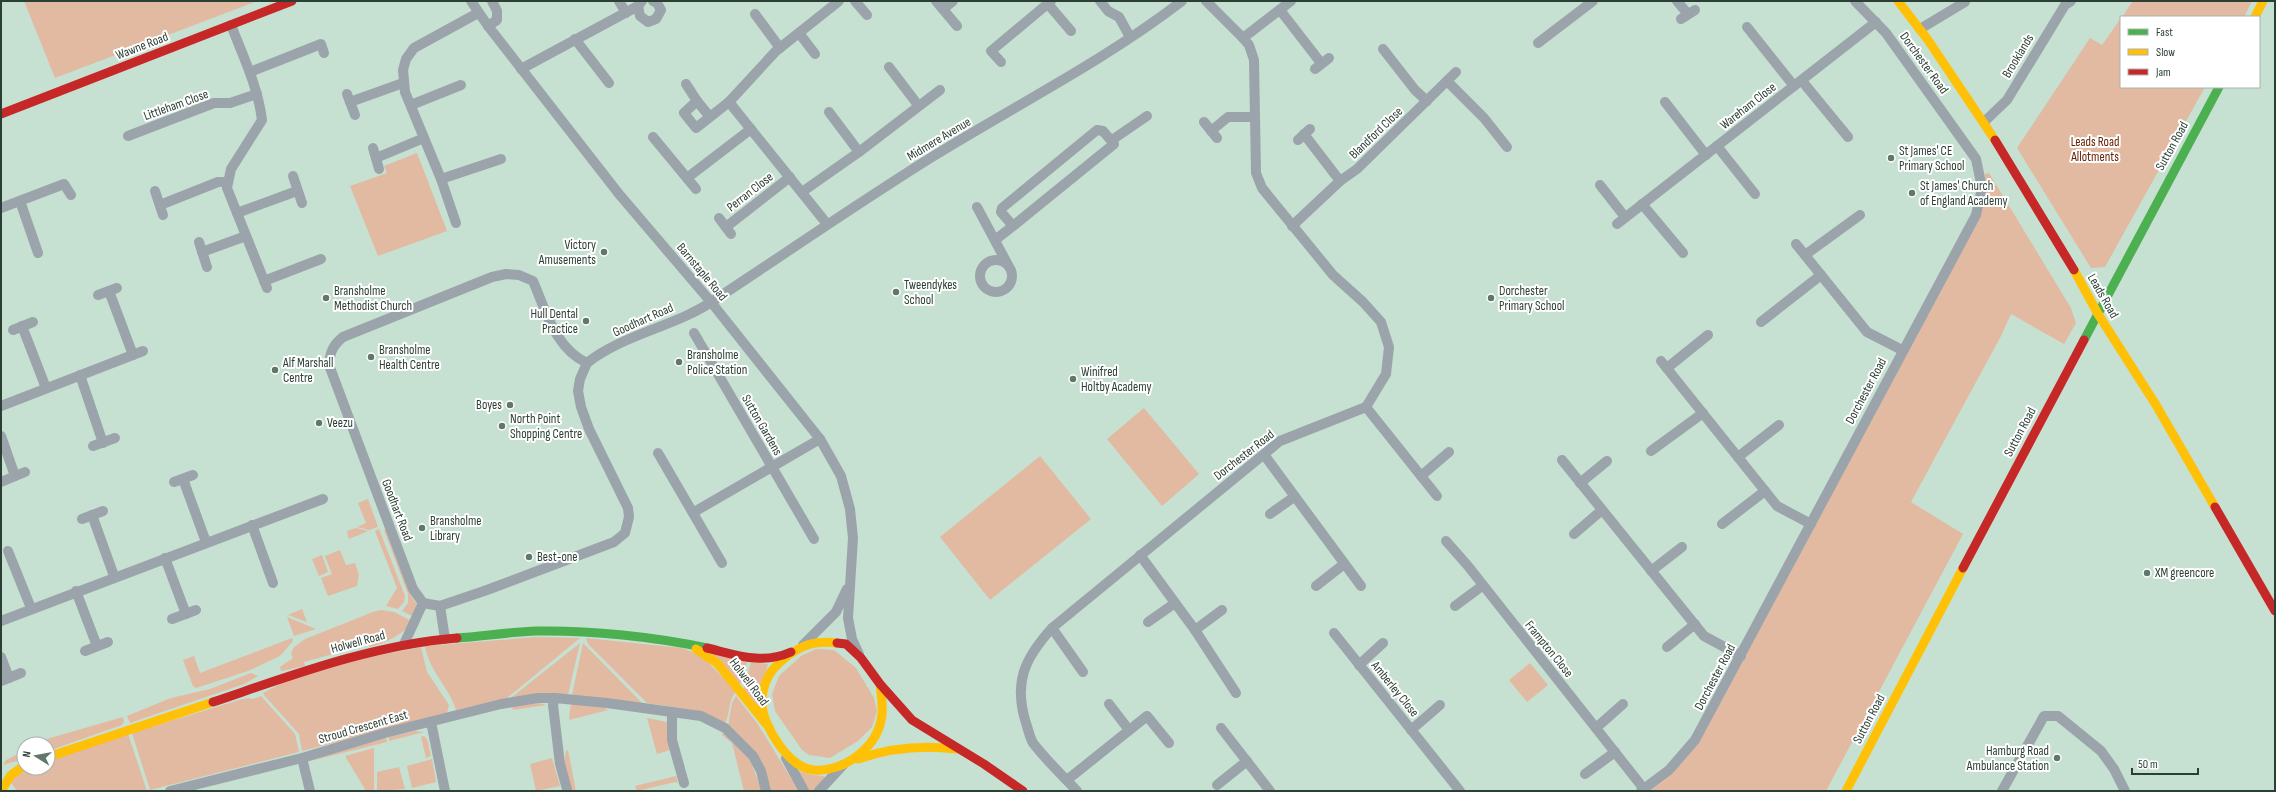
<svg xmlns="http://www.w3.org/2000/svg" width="2276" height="792" font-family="'Sofia Sans Condensed',sans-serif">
<rect width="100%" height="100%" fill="#c6e0d1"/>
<g fill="#e2baa2">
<path d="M 24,1 L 257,1 L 55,78 Z"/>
<path d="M 2133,1 L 2252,1 L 2244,17 L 2122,17 Z"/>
<path d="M 2121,18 L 2121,87 L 2205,87 L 2105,267 L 2091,268 L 2017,148 L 2090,38 L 2102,45 Z"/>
<path d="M 417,153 L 447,231 L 378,256 L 350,186 L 387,173 L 384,166 Z"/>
<path d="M 1989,173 L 2071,308 L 2076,323 L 2064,344 L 2011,314 L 2001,336 L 1911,502 L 1963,534 L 1826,791 L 1650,791 C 1675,772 1693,752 1709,724 L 1986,189 L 1985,174 Z"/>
<path d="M 1144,408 L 1199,474 L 1162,506 L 1107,439 Z"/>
<path d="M 1040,456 L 1091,519 L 990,600 L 940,537 Z"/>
<path d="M 368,499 L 378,527 L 369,530 L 357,527 L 366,523 L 358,503 Z"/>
<path d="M 356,528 L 368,531 L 349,539 L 347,531 Z"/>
<path d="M 379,529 L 405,596 L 404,602 L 398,609 L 386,606 L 397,588 L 375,531 Z"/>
<path d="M 384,530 L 386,530 L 411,596 L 418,606 L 414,617 L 402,611 L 408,603 L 408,594 Z"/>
<path d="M 340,550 L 346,565 L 355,563 L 359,575 L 357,586 L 328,596 L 321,578 L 332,574 L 325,556 Z"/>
<path d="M 322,555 L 328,572 L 319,576 L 312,559 Z"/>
<path d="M 302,609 L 307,622 L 288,615 Z"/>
<path d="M 381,610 L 394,612 L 412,621 C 404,635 385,643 370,647 L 369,644 L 304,662 L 305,666 L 281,671 L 280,667 L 293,658 L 291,653 L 294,647 L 305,639 L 373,612 Z"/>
<path d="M 287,617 L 316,629 L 294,636 Z"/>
<path d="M 537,637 L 580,638 L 507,698 L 456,710 C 449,687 429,671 425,646 Z"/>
<path d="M 292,638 L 293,641 L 280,656 L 248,671 L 196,688 L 193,686 L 183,660 L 194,656 L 200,673 Z"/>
<path d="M 586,638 L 682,648 L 702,656 L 736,691 C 727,703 731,712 725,723 L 694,710 L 647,703 L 588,644 Z"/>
<path d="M 580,643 L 568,695 L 512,697 Z"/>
<path d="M 583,643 L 642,703 L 572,695 Z"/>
<path d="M 421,647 L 427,672 L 449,705 L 447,713 L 302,751 L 299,734 L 264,695 L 263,693 C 310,666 368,658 421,647 Z"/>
<path d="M 816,649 L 834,650 L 856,668 L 874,698 L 877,711 L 872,727 L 858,741 L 830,758 L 809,755 L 802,750 L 775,711 L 772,694 L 779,676 L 801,656 Z"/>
<path d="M 710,652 L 747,662 L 740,685 Z"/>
<path d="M 751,662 L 768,664 L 758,708 L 743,690 Z"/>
<path d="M 1530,663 L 1548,685 L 1527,702 L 1509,680 Z"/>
<path d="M 251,673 L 258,676 L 244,684 L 130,723 L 127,716 L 171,698 L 210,689 Z"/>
<path d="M 261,696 L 295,734 L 299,752 L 150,790 L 132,733 L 239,700 L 249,698 L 253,699 Z"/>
<path d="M 736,696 L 757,723 L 799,791 L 770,791 L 749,746 L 728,726 L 732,703 Z"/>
<path d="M 571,702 L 601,706 L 608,710 L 569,720 Z"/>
<path d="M 539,703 L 546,705 L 513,710 L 512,705 Z"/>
<path d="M 123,717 L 124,721 L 122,725 L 48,751 L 48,744 L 38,744 L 50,738 Z"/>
<path d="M 647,718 L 667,722 L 670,750 L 657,754 Z"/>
<path d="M 415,731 L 424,732 L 389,741 L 389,737 Z"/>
<path d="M 723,733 L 750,760 L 762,791 L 744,791 L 732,743 L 722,735 Z"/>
<path d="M 128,734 L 147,791 L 17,791 L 10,781 L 29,768 L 48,768 L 48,761 Z"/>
<path d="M 424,736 L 427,739 L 431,756 L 426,758 L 421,737 Z"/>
<path d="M 386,738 L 387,742 L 310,761 L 311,759 Z"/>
<path d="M 374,748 L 374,791 L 366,791 L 345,756 Z"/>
<path d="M 568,750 L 576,791 L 571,791 L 564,764 L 566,751 Z"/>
<path d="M 24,751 L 24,759 L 3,765 L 6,760 Z"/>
<path d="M 552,758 L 560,786 L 536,791 L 530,764 Z"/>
<path d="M 432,759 L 436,782 L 412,788 L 407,766 Z"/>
<path d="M 399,767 L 405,789 L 377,791 L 377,772 Z"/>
<path d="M 798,771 L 812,775 L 824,776 L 826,780 L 815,791 L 807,791 Z"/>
<path d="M 676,776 L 678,783 L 675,782 L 637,791 L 635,786 Z"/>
</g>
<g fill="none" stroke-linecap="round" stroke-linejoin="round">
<g stroke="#9ba4ab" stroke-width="10">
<path d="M 471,1 L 488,26 L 619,194 L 711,302 L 820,439 L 841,476 L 850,509 L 853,538 L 848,618 L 852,639 L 859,654"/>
<path d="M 619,1 L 626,13"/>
<path d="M 855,1 L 867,15"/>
<path d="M 936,1 L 957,26"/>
<path d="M 1100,1 L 1108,11 L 1119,17 L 1130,37"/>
<path d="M 1677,1 L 1688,14"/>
<path d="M 1048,4 L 1071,31"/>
<path d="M 638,6 L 640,16 L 648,22 L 656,19 L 661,10 L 657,3 L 653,1"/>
<path d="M 943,9 L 953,1"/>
<path d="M 1280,10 L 1321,63"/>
<path d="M 755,14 L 780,48"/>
<path d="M 1681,19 L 1695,10"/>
<path d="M 231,25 C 243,56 258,87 262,120 L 231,169 L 227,188 L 267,288"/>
<path d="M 488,26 L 497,20 L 497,11 L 492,1"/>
<path d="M 1747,27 L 1794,86"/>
<path d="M 1920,29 L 1965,2"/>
<path d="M 799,33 L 815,54"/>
<path d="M 1243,38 L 1291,1"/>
<path d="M 575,39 L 609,83"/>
<path d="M 1538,43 L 1593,1"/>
<path d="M 1383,49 L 1415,90 L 1427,101"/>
<path d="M 1001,62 L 991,51 L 1051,1"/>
<path d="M 889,67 L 918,105"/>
<path d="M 521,69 L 638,6 L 642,1"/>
<path d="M 1315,69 L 1329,58"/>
<path d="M 250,72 L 321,44 L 324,53"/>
<path d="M 1447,81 L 1484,118 L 1507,147"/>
<path d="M 1802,81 L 1848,137"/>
<path d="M 686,84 L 697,101"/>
<path d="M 347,94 L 355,115"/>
<path d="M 350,102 L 403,83"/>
<path d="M 1665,102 L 1706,155"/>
<path d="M 411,105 L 461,85"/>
<path d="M 829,112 L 859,152"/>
<path d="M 710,117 L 697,101 L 684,113 L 696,128 L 729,102"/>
<path d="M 1204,122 L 1217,138"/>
<path d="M 1984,122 L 2007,100 L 2065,5 L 2071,1"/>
<path d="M 1211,131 L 1228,117 L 1254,117"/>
<path d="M 1304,134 L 1340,181"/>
<path d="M 128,136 L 214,103 L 230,103 L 257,94"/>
<path d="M 653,137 L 696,189"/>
<path d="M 1112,140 L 1147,116"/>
<path d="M 1298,140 L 1310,129"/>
<path d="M 1717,146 L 1755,194"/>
<path d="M 373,148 L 379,169"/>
<path d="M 376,158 L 424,138"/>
<path d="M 293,176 L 302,203"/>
<path d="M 687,178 L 751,129"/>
<path d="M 441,179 L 501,159"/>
<path d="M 1600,185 L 1625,217"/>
<path d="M 155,191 L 163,215"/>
<path d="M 802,192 L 859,152 L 940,90"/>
<path d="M 20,201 L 38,253"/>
<path d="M 1642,204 L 1683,253"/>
<path d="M 160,205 L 218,182 L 227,182"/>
<path d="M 977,207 L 1008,265"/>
<path d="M 1,208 L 64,184 L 71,195"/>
<path d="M 237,213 L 297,191"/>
<path d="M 719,218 L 731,234"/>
<path d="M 456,223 L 441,179 L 405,92 L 403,70 L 406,59 L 414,48 L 478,13"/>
<path d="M 827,224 L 729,102 L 776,51 L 839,1"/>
<path d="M 1617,224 L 1876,22"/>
<path d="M 1292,226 L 1340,181 L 1357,169 L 1456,72"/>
<path d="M 726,227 L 790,177"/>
<path d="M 995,240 L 1013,226 L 1001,212 L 1002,208 L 1097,130 L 1103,131 L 1114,144 L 1013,226"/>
<path d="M 199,242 L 207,267"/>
<path d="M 1796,244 L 1867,332 L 1902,350"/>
<path d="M 202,252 L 246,236"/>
<path d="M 1805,255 L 1860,215"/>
<circle cx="996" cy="276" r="16"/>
<path d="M 506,274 L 519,275 L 533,281 C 546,311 555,348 587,363 L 580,379 L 578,391 L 581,407 L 589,429 L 628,508 L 629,517 L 625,533 L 614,542 L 487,590 L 440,606 L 423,603 L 413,589 L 329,365 C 330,352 333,345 343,337 L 492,277 Z"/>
<path d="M 264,281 L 321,259"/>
<path d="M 109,291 L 133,355"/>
<path d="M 98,295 L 117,288"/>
<path d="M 1761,322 L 1821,275"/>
<path d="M 22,326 L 46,388"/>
<path d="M 13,330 L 33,322"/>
<path d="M 694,333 L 814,539"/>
<path d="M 1661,361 L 1777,506 L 1811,524"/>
<path d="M 587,363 C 624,334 674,327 713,301 C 786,253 858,203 932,157 C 1016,105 1104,61 1182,1"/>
<path d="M 1667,368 L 1708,335"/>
<path d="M 80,375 L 103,443"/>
<path d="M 1,406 L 143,351"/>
<path d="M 1366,407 L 1437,496"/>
<path d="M 1,436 L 15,476"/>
<path d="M 93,446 L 115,438"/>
<path d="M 1651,451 L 1703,413"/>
<path d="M 658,453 L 722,563"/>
<path d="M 1265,456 L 1361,586"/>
<path d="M 1738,457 L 1779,425"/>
<path d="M 1562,460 L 1704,636 L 1741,656"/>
<path d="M 1421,476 L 1449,452"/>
<path d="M 183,479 L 206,542"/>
<path d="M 1,482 L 25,472"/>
<path d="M 174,482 L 193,475"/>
<path d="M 1580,483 L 1607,461"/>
<path d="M 694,512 L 820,439"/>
<path d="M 1270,514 L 1294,497"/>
<path d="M 92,515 L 114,576"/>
<path d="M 82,519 L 103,511"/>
<path d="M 1722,524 L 1765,491"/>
<path d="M 252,525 L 273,583"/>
<path d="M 1574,534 L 1602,510"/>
<path d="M 1446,541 L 1468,566 L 1644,789"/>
<path d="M 8,551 L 31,608"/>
<path d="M 1140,555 L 1195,630 L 1236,693"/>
<path d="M 165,558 L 186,614"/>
<path d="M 1651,571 L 1682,547"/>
<path d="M 1316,586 L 1344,564"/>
<path d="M 76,591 L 97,646"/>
<path d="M 440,606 L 445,639"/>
<path d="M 1455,606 L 1482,586"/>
<path d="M 172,619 L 196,610"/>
<path d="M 1,621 L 323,499"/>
<path d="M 1148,622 L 1175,603"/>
<path d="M 1052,628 L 1083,672"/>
<path d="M 1195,630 L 1222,610"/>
<path d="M 1334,633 L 1460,791"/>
<path d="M 404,644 L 423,603"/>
<path d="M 803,645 L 836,612 L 847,589"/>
<path d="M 1667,647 L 1695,624"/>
<path d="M 85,651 L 108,642"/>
<path d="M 1,657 L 9,678"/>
<path d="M 1359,665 L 1383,643"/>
<path d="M 1,681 L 21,673"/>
<path d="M 555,698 L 553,705 L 560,764 L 567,789"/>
<path d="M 1109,704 L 1129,730"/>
<path d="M 672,712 L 672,740 L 684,783"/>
<path d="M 431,722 L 445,791"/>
<path d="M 1221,728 L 1270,791"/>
<path d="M 1596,728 L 1623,704"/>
<path d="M 1411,730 L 1440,705"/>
<path d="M 302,758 L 310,791"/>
<path d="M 786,758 L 804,791"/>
<path d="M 1585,774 L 1615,752"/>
<path d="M 1067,780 L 1147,716 L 1169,743"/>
<path d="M 1217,785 L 1247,761"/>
<path d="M 170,791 L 302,758 L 385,733 L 501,704 L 538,698 L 555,698 L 607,703 L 701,716 L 725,728 L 753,756 L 761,771 L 766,791"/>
<path d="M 819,791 L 843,765"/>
<path d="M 1077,791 C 1063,776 1046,760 1033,743 C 1030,738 1028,729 1026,723 C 1013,682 1025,658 1052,628 L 1280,441 L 1366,407 L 1386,374 L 1389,347 L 1381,322 L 1363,302 L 1333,275 L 1262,188 L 1256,173 L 1254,60 L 1249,45 L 1243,38 L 1206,1"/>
<path d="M 1641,791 L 1669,770 L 1695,740 L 1976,215 L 1982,188 L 1976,159 L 1886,33 L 1855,1"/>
<path d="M 2002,791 L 2044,716 L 2058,716 L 2101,751 L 2114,769 L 2125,791"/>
</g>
<g stroke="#4caf50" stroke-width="9">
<path d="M 2084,340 L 2219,87"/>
<path d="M 457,638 C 484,636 510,632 537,631 C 589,630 656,637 707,648"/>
</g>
<g stroke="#ffc107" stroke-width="9">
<path d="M 1898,1 L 1928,40 L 1995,140"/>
<path d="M 2255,17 L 2263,1"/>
<path d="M 2074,270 L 2098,314 L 2156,405 L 2215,507"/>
<path d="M 837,643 C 811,640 796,647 777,665 C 767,675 762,689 762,703 C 762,725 789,768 813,770 C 845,772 879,747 882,714 C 883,705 881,694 880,684"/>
<path d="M 696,649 L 717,663 L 767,725"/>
<path d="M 48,757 L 213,702"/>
<path d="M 858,759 C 890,748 922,745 956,749"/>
<path d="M 1,791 L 11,775 L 24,766"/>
<path d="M 1846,791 L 1963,568"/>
</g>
<g stroke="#c62828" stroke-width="9">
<path d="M 1,114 L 292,1"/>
<path d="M 1995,140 L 2074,270"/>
<path d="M 2215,507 L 2275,611"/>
<path d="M 1963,568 L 2084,340"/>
<path d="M 837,643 L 846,644 L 861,658 L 880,684 L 912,720 L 984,764 L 1023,791"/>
<path d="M 707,648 C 737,655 762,665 791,652"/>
<path d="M 213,702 C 293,675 372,645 457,638"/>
</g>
</g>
<g fill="#62776b" stroke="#fff" stroke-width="1.5">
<circle cx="1891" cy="158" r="4"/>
<circle cx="1912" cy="193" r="4"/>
<circle cx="604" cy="252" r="4"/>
<circle cx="896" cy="292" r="4"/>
<circle cx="326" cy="298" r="4"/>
<circle cx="1491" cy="298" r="4"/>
<circle cx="586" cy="321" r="4"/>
<circle cx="371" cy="357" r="4"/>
<circle cx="679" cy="362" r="4"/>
<circle cx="275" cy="370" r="4"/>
<circle cx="1073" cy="379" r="4"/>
<circle cx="510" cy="405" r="4"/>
<circle cx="319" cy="423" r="4"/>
<circle cx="502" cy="426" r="4"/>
<circle cx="422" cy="528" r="4"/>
<circle cx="529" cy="557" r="4"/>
<circle cx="2147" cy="573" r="4"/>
<circle cx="2057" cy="758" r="4"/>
</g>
<g text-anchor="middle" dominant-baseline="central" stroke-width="4" stroke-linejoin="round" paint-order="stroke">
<g font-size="13" fill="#2c3f34" stroke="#fff">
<text transform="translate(142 46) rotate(-21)">Wawne Road</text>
<text transform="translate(2018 56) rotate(-59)">Brooklands</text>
<text transform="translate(1924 63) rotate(54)">Dorchester Road</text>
<text transform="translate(176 105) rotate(-20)">Littleham Close</text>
<text transform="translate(1748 106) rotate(-38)">Wareham Close</text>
<text transform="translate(1376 133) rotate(-44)">Blandford Close</text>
<text transform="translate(939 139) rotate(-31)">Midmere Avenue</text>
<text transform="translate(2172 146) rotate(-61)">Sutton Road</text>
<text transform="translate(750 192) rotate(-38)">Perran Close</text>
<text transform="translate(702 272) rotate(50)">Barnstaple Road</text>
<text transform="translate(2103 296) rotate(60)">Leads Road</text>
<text transform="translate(643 320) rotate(-24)">Goodhart Road</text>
<text transform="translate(1866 391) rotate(-62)">Dorchester Road</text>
<text transform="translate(762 425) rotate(60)">Sutton Gardens</text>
<text transform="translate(2020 432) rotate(-62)">Sutton Road</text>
<text transform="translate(1244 455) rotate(-38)">Dorchester Road</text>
<text transform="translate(397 510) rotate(69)">Goodhart Road</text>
<text transform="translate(358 642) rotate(-15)">Holwell Road</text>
<text transform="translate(1549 649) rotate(51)">Frampton Close</text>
<text transform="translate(1715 677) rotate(-62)">Dorchester Road</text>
<text transform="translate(749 682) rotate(53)">Holwell Road</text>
<text transform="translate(1395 689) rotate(51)">Amberley Close</text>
<text transform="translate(1869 719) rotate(-62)">Sutton Road</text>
<text transform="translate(363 727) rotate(-16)">Stroud Crescent East</text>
</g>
<g font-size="13" fill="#682001" stroke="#fff">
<text x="2095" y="142">Leads Road<tspan x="2095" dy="15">Allotments</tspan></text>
</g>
<g font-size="13" fill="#2c3f34" stroke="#fff" text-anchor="start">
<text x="1899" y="151">St James' CE<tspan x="1899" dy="15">Primary School</tspan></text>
<text x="1920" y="186">St James' Church<tspan x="1920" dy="15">of England Academy</tspan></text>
<text x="596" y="245" text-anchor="end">Victory<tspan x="596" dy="15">Amusements</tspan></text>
<text x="904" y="285">Tweendykes<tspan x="904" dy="15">School</tspan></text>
<text x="334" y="291">Bransholme<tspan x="334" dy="15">Methodist Church</tspan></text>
<text x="1499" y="291">Dorchester<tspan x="1499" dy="15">Primary School</tspan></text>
<text x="578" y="314" text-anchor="end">Hull Dental<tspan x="578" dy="15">Practice</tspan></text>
<text x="379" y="350">Bransholme<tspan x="379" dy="15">Health Centre</tspan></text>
<text x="687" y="355">Bransholme<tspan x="687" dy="15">Police Station</tspan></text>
<text x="283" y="363">Alf Marshall<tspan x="283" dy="15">Centre</tspan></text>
<text x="1081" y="372">Winifred<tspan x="1081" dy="15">Holtby Academy</tspan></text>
<text x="502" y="405" text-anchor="end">Boyes</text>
<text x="510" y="419">North Point<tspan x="510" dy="15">Shopping Centre</tspan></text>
<text x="327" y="423">Veezu</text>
<text x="430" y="521">Bransholme<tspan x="430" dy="15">Library</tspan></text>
<text x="537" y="557">Best-one</text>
<text x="2155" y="573">XM greencore</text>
<text x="2049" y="751" text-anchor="end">Hamburg Road<tspan x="2049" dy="15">Ambulance Station</tspan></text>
</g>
</g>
<rect width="2276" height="792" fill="none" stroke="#2c3f34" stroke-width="4"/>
<rect x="2120" y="16" width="140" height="72" fill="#ffffff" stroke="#abb2ae"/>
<rect x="2128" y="29" width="20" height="6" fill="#4caf50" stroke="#abb2ae"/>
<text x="2156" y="36" font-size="12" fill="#2c3f34">Fast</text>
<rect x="2128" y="49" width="20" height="6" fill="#ffc107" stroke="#abb2ae"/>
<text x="2156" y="56" font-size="12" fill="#2c3f34">Slow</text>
<rect x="2128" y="69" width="20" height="6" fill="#c62828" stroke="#abb2ae"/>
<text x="2156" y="76" font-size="12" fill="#2c3f34">Jam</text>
<g transform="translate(36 756) rotate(281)"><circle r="19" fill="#ffffff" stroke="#abb2ae"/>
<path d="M0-3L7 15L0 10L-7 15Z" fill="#62776b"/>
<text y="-6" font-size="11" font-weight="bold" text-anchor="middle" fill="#2c3f34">N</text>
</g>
<path d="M2132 768v6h66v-6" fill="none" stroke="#2c3f34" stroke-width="2"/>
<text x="2138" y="768" font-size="12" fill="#2c3f34" stroke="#ffffff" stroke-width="3" paint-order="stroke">50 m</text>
</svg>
